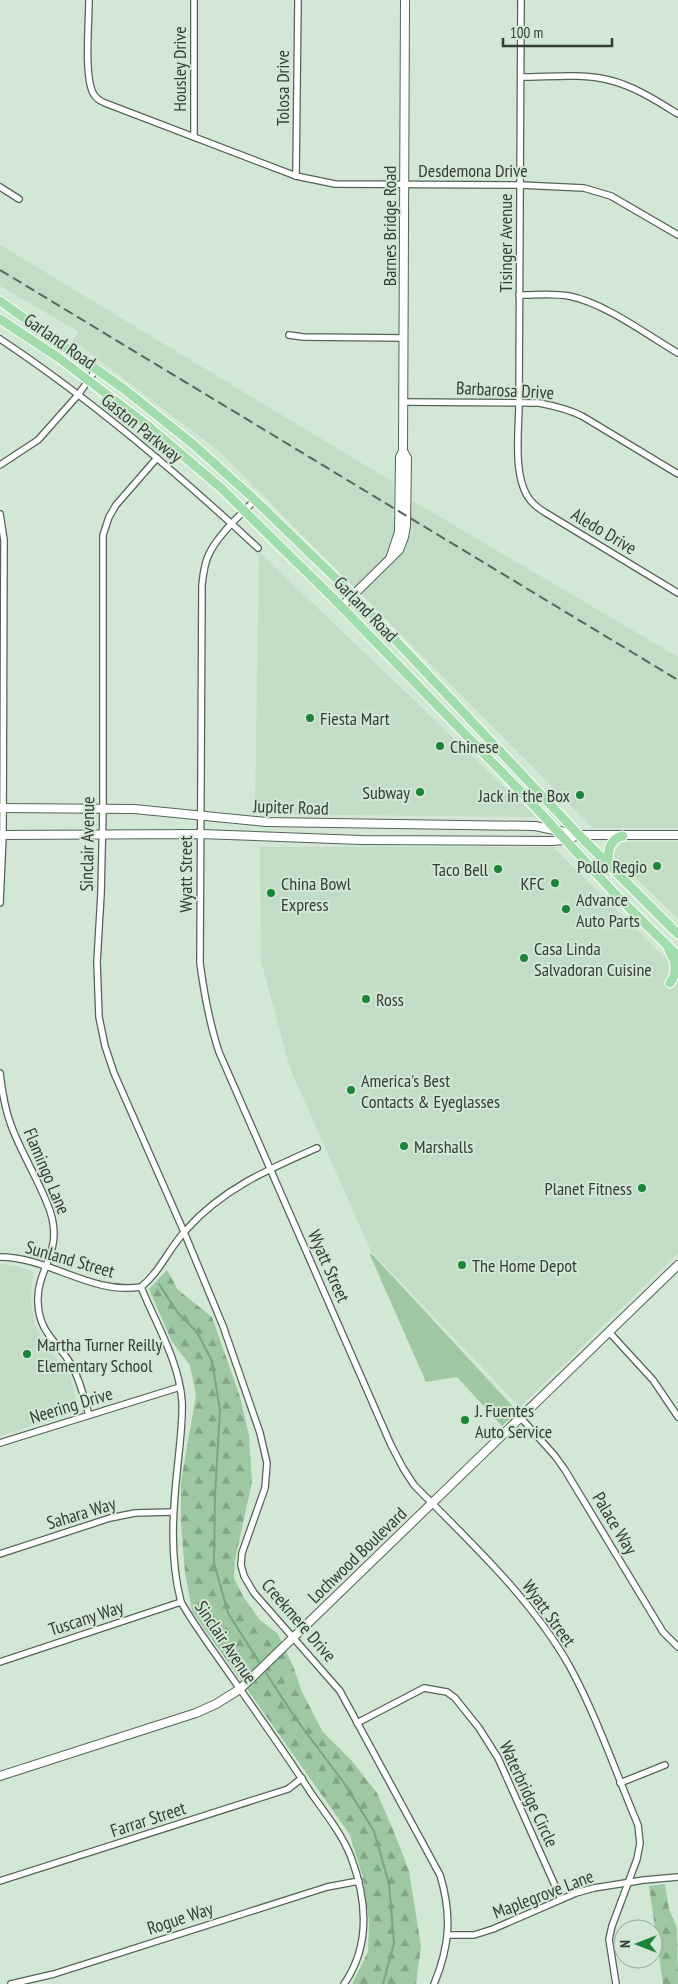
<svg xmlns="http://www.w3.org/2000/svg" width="678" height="1984" font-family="'PT Sans Narrow',sans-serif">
<defs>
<pattern id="forest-firs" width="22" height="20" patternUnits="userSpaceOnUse" patternTransform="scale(1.25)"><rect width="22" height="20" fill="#9ec8a3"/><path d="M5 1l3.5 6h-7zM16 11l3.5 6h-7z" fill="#82a486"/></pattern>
</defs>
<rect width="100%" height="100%" fill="#d3e7d5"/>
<g fill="#c2dcc5">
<path d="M 0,245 L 393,482 L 393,524 L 409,534 L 411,500 L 678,657 L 678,828 L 593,828 L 220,452 L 73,340 L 79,332 L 0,286 Z"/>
<path d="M 259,552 L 536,817 L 255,814 Z"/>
<path d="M 622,842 L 678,842 L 678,919 L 613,855 Z"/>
<path d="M 260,847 L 553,847 L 678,971 L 678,1253 L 520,1407 L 371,1251 L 290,1068 L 261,961 Z"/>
<path d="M 0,1264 L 18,1266 L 33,1272 L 31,1299 L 34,1323 L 45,1344 L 70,1376 L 79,1411 L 0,1436 Z"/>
</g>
<path fill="#9ec8a3" d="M 371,1253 L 518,1412 L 502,1426 L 457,1377 L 426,1382 L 370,1255 Z"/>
<g fill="url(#forest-firs)">
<path d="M 167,1270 L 178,1290 L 212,1317 L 240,1397 L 249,1435 L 252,1482 L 235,1560 L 234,1578 L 244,1598 L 260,1620 L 278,1634 L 293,1666 L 302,1692 L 323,1732 L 351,1760 L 377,1793 L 396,1837 L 409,1871 L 421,1946 L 416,1984 L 352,1984 L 368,1952 L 369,1922 L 363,1878 L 350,1835 L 192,1611 L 185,1572 L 181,1524 L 181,1482 L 196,1395 L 190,1365 L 172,1342 L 149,1289 Z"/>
<path d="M 665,1884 L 669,1909 L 677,1928 L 678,1984 L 663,1984 L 649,1886 Z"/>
</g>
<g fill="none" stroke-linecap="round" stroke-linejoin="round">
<g stroke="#77a87d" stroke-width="2">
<path d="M 159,1284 L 178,1313 L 197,1332 L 212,1361 L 220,1410 L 215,1494 L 214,1563 L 228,1613 L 259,1662"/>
<path d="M 266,1673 L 296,1719 L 344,1783 L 374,1831 L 389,1884 L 394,1943 L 383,1984"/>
</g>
<g stroke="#536455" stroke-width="8">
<g id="street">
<path d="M 89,0 C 89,22 84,75 93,93 C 96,99 100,101 105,103 L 296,176 L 335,184 L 520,185 L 584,188 L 611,196 L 678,235"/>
<path d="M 521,0 L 519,403 C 519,430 512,479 531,501 C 535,506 541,510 546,513 L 678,593"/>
<path d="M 521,77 C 550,77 581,73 609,80 C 634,86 657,101 678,114"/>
<path d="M 194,137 L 194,0"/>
<path d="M 296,176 L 298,0"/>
<path d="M 0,187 L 19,199"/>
<path d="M 519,295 C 536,295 553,293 569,296 C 605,303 647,335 678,353"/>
<path d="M 289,335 L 303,337 L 404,338"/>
<path d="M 0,339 C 92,400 177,473 258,548"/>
<path d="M 403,402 L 539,403 C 555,406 568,409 582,416 L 678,474"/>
<path d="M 157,458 L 116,505 L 109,517 L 103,535 L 103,808 L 101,894 L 97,962 L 99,1017 L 105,1046 L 114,1073 L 184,1232 L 223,1326 L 260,1433 L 267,1463 L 265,1488 L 242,1553 L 241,1565 L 244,1576 L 254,1593 L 340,1691 L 440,1875 C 452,1914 450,1946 434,1984"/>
<path d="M 0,465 L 38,440 L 78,395 L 97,368"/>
<path d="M 255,500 C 240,515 218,535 209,554 C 204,564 203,575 202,585 L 200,963 C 204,993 209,1022 219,1052 L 391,1445 L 403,1468 L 414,1485 C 470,1542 531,1598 570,1667 C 597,1717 616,1773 638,1825 L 640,1843 L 637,1859 L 612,1926 L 609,1939 L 616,1984"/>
<path d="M 0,514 L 4,540 L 3,835 L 0,903"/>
<path d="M 0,1073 C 2,1091 5,1109 11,1125 C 22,1155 40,1182 50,1211 C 64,1253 36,1268 38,1303 C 39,1335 61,1344 73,1368 C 81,1383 84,1399 89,1415"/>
<path d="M 0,1257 C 49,1257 91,1295 141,1287 C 160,1272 169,1248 186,1230 C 222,1189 269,1169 317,1148"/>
<path d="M 141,1287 C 156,1324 179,1361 182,1401 C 183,1421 180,1442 178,1462 C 173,1508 169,1556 181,1602 C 193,1623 207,1642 221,1662 C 251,1705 282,1748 311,1793 C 325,1813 342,1834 351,1857 C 367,1900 371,1945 344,1984"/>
<path d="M 609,1332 L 653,1380 L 678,1417"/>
<path d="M 521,1418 L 555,1456 L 565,1470 L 663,1632 L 678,1647"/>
<path d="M 0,1443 L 180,1387"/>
<path d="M 0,1554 L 110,1518 L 135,1513 L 173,1512"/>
<path d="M 0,1662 L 181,1602"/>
<path d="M 357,1723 L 424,1688 L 447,1692 L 455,1698 L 479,1728 L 498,1758 L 561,1899"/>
<path d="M 620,1783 L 665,1765"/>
<path d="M 0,1881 L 288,1789 L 302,1778"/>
<path d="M 448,1935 L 474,1935 L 493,1929 L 576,1893 L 594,1888 L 644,1880 L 678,1877"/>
<path d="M 11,1984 L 54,1974 L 327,1887 L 359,1881"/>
</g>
</g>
<g stroke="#536455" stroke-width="10">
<g id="secondary">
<path d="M 390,559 L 399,532 L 400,457 L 403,451 L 405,0"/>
<path d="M 341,607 L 399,550 L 404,537 L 406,525 L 407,458 L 403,451"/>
<path d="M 0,808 L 134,809 L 266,822 L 535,826 L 579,835 L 678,835"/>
<path d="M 0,835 L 200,834 L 361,840 L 551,841 L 565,840 L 579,835"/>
<path d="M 0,1776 L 196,1713 L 216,1704 L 240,1689 L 678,1265"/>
</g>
</g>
<g stroke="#fff" stroke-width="11">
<g id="primary">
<path d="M 0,301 L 124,389 L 194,445 L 255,500 L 353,595 L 579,835 L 678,934"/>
<path d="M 0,319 L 59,358 L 147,425 L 221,488 L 335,600 L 523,794 L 617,896 L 678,956"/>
<path d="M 608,864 C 608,851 609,839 623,836"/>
<path d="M 669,950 C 676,963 678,971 670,983"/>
</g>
</g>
<use href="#street" stroke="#fff" stroke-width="5.5"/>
<use href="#secondary" stroke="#fff" stroke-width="8"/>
<use href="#primary" stroke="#a1dcac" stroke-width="9"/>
<path stroke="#5a655b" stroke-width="2" stroke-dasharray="10 5" stroke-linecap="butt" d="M 0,270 L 678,680"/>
</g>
<g fill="#1b8439" stroke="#d3e7d5" stroke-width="2">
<circle cx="310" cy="718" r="5"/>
<circle cx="440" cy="746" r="5"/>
<circle cx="420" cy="792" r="5"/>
<circle cx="580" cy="795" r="5"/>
<circle cx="657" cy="866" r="5"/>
<circle cx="498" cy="869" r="5"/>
<circle cx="555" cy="883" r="5"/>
<circle cx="271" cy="893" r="5"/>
<circle cx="566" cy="909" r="5"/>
<circle cx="524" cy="958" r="5"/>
<circle cx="366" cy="999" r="5"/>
<circle cx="351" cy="1090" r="5"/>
<circle cx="404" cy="1146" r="5"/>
<circle cx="642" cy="1188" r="5"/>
<circle cx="462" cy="1265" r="5"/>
<circle cx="27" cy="1354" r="5"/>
<circle cx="465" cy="1420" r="5"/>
</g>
<g text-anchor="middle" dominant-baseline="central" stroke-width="4" stroke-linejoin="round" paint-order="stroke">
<g font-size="18" fill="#343c35" stroke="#d3e7d5">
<text transform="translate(179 69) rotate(-90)">Housley Drive</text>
<text transform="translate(282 88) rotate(-90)">Tolosa Drive</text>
<text x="473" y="170">Desdemona Drive</text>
<text transform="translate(389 226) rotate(-90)">Barnes Bridge Road</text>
<text transform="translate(505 243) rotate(-90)">Tisinger Avenue</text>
<text transform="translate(60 341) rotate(35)">Garland Road</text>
<text transform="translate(505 390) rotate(3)">Barbarosa Drive</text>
<text transform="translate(142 428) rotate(39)">Gaston Parkway</text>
<text transform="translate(604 531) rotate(31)">Aledo Drive</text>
<text transform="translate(366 609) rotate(46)">Garland Road</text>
<text transform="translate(291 807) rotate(2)">Jupiter Road</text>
<text transform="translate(87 844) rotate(-89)">Sinclair Avenue</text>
<text transform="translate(185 874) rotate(-90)">Wyatt Street</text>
<text transform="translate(47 1171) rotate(67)">Flamingo Lane</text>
<text transform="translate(70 1259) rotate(16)">Sunland Street</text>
<text transform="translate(329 1266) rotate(66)">Wyatt Street</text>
<text transform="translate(71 1405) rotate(-17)">Neering Drive</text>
<text transform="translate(81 1513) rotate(-17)">Sahara Way</text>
<text transform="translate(615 1523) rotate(59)">Palace Way</text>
<text transform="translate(357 1555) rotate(-44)">Lochwood Boulevard</text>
<text transform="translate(549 1613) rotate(54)">Wyatt Street</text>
<text transform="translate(86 1618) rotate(-18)">Tuscany Way</text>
<text transform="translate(299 1620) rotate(49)">Creekmere Drive</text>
<text transform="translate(226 1642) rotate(56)">Sinclair Avenue</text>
<text transform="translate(529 1794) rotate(65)">Waterbridge Circle</text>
<text transform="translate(148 1819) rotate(-18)">Farrar Street</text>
<text transform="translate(543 1894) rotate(-21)">Maplegrove Lane</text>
<text transform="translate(180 1918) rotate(-18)">Rogue Way</text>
</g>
<g font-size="18" fill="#343c35" stroke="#d3e7d5" text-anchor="start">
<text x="320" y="718">Fiesta Mart</text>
<text x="450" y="746">Chinese</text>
<text x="410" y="792" text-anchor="end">Subway</text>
<text x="570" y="795" text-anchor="end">Jack in the Box</text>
<text x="647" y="866" text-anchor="end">Pollo Regio</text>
<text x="488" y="869" text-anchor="end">Taco Bell</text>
<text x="281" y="883">China Bowl<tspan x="281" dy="21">Express</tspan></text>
<text x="545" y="883" text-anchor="end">KFC</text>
<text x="576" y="899">Advance<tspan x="576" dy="21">Auto Parts</tspan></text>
<text x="534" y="948">Casa Linda<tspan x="534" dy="21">Salvadoran Cuisine</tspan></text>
<text x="376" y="999">Ross</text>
<text x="361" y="1080">America's Best<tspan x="361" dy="21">Contacts &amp; Eyeglasses</tspan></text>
<text x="414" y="1146">Marshalls</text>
<text x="632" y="1188" text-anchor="end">Planet Fitness</text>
<text x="472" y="1265">The Home Depot</text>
<text x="37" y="1344">Martha Turner Reilly<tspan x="37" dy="21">Elementary School</tspan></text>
<text x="475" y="1410">J. Fuentes<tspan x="475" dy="21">Auto Service</tspan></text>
</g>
</g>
<g transform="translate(638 1944) rotate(270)"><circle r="24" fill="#d3e7d5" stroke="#93a395"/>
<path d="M0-4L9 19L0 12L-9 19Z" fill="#1b8439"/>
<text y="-8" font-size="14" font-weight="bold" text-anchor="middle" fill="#343c35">N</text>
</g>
<path d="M503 38v8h109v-8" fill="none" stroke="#343c35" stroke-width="2.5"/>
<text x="510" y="38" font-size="15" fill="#343c35" stroke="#d3e7d5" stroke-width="4" paint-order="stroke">100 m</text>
</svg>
